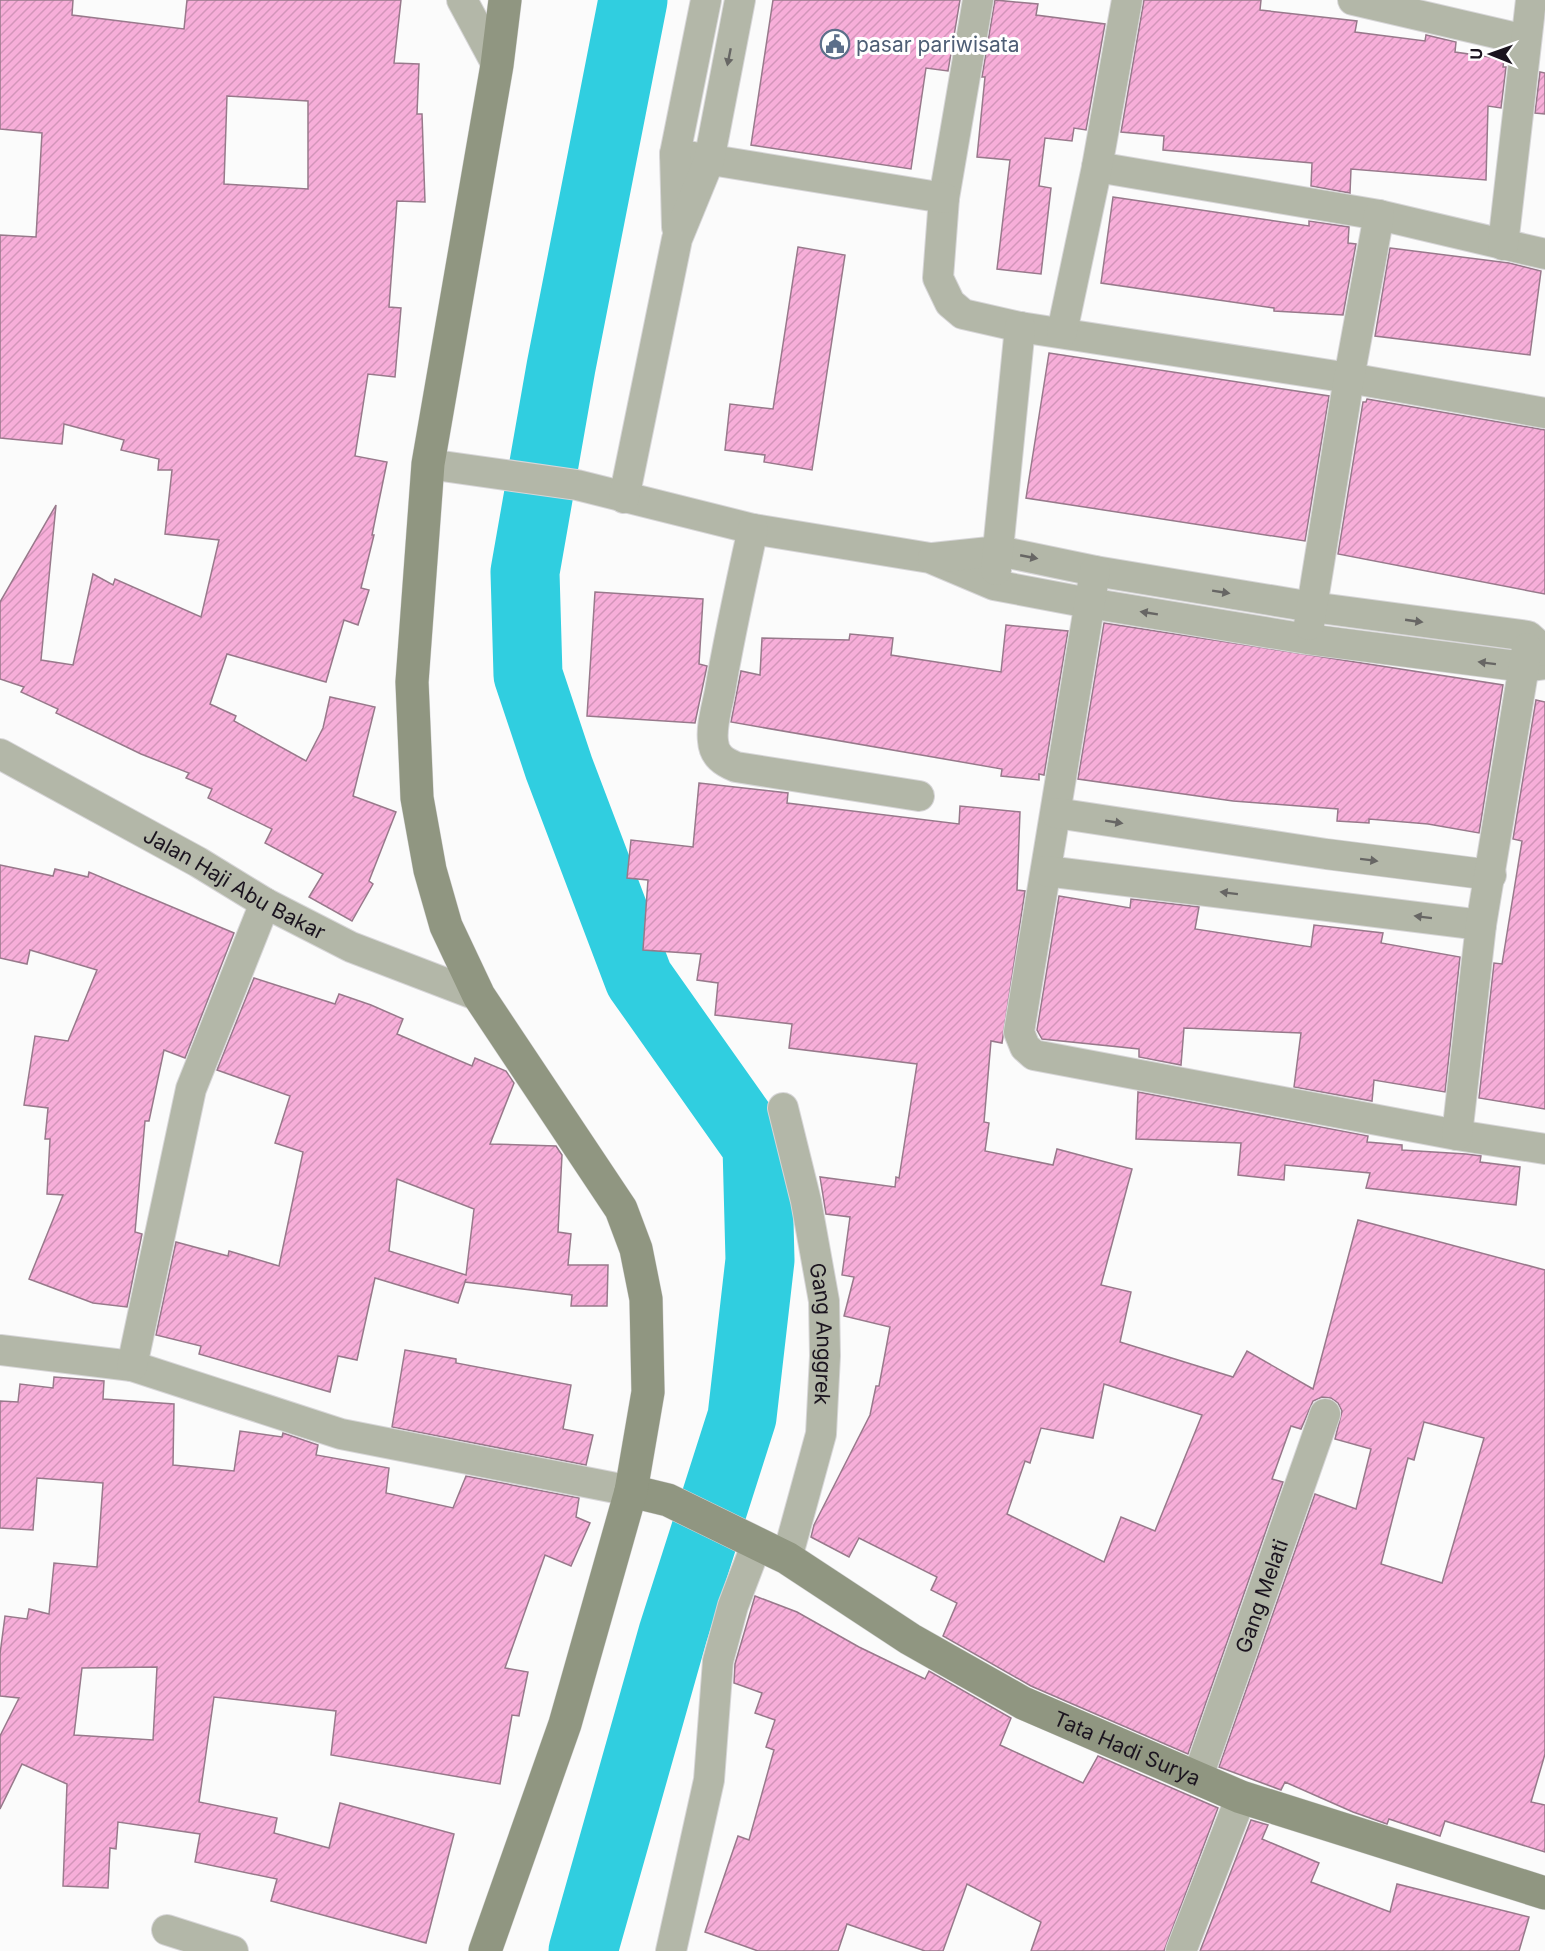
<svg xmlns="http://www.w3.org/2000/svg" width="1545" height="1951" font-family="Inter,sans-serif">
<defs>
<pattern id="building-hatch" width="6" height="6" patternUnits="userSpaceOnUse" patternTransform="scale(1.5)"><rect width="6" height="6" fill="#f7aed9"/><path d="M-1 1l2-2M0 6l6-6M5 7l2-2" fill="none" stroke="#d395ba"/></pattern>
</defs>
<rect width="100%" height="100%" fill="#fbfbfb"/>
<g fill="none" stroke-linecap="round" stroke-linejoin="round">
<path stroke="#30cee0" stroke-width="69" d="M 583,1951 L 673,1633 L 742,1417 L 760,1260 L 757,1146 L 639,979 L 559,768 L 528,675 L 525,572 L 561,367 L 633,0"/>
</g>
<g fill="url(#building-hatch)" stroke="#98798b" stroke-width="1.5" fill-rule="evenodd">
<path d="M 0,0 L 73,0 L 72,15 L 184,29 L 187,0 L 401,0 L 394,63 L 419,64 L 417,114 L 422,114 L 425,202 L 397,201 L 389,307 L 401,308 L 395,377 L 368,374 L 355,456 L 387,462 L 372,535 L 374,535 L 361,588 L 369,590 L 358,625 L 344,620 L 326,682 L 227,654 L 210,704 L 236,716 L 234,721 L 306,761 L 323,728 L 330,697 L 375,707 L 353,796 L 396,812 L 369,881 L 373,884 L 352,921 L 309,897 L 323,874 L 265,843 L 272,829 L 208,798 L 212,789 L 186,778 L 189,773 L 141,754 L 56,713 L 58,709 L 21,692 L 24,687 L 0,679 L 0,602 L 56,505 L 41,660 L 73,665 L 93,574 L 113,585 L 115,579 L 201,617 L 219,540 L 165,534 L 172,470 L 158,470 L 159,459 L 121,450 L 124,440 L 64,424 L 62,444 L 0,438 L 0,235 L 36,237 L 42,133 L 0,129 ZM 227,96 L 308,101 L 308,189 L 224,184 Z"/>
<path d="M 773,0 L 960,0 L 948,71 L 926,68 L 911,169 L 751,145 Z"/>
<path d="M 995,0 L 1038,4 L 1036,15 L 1105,24 L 1086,130 L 1074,128 L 1072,141 L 1045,138 L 1039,186 L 1051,188 L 1041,274 L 997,269 L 1010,160 L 977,157 L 985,77 L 982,77 Z"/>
<path d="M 1144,0 L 1261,0 L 1260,10 L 1357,21 L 1355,32 L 1425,41 L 1426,35 L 1456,42 L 1455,52 L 1504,59 L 1503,67 L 1506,67 L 1501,108 L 1488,106 L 1486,180 L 1351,169 L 1350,193 L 1311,186 L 1312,163 L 1163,150 L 1164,136 L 1121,132 Z"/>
<path d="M 1540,72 L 1545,73 L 1545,114 L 1535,113 Z"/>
<path d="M 1113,197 L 1309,226 L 1309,221 L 1349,227 L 1348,243 L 1356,244 L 1343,315 L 1274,311 L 1274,308 L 1101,283 Z"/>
<path d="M 798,247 L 845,255 L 812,470 L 764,462 L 765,455 L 725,450 L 730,404 L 773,409 Z"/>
<path d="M 1390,248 L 1509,263 L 1541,271 L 1530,355 L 1375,336 Z"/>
<path d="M 1049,353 L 1329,396 L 1305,541 L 1026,498 Z"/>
<path d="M 1367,399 L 1545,430 L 1545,594 L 1338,554 L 1363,402 L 1366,402 Z"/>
<path d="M 595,592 L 703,599 L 699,664 L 707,666 L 695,723 L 587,716 Z"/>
<path d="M 1104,623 L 1503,685 L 1479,833 L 1428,824 L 1369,819 L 1369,823 L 1337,821 L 1338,809 L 1233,801 L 1078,779 Z"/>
<path d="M 1006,625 L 1068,631 L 1044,775 L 1039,774 L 1039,780 L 1001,776 L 1002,769 L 731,722 L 741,671 L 760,675 L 762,638 L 849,640 L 850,634 L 893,638 L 891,655 L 1001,672 Z"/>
<path d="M 1536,700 L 1545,702 L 1545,1109 L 1479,1098 L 1494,963 L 1502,964 L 1522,841 L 1513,839 Z"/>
<path d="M 699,783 L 788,793 L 787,803 L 959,824 L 960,806 L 1020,812 L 1017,890 L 1025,891 L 1002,1043 L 991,1041 L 984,1122 L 989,1123 L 985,1151 L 1053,1165 L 1057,1149 L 1132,1169 L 1101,1285 L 1131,1292 L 1120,1342 L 1233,1377 L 1247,1351 L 1313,1389 L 1358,1220 L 1545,1270 L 1545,1754 L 1531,1802 L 1545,1805 L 1545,1852 L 1445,1821 L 1440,1836 L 1389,1819 L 1387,1824 L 1353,1812 L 1285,1782 L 1281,1790 L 1219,1767 L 1315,1494 L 1356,1509 L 1371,1449 L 1335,1439 L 1342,1411 L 1338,1403 L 1331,1398 L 1322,1397 L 1313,1401 L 1301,1429 L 1291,1426 L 1272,1479 L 1283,1482 L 1188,1754 L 1031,1686 L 943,1636 L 957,1603 L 931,1590 L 937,1577 L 859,1538 L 849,1557 L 811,1537 L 814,1525 L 870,1415 L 876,1386 L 879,1386 L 890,1327 L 844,1316 L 854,1277 L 842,1275 L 850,1217 L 826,1214 L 820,1177 L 895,1187 L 896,1177 L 899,1178 L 917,1064 L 789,1048 L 792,1024 L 715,1015 L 718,983 L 697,980 L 701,954 L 643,950 L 648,880 L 627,878 L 631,840 L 693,847 ZM 1104,1384 L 1202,1415 L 1155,1531 L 1121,1517 L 1104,1562 L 1007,1514 L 1025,1461 L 1030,1463 L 1041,1428 L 1093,1438 ZM 1424,1422 L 1484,1438 L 1442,1583 L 1381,1564 L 1408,1458 L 1414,1460 Z"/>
<path d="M 0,865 L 53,876 L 55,869 L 88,877 L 89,872 L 234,933 L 185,1058 L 164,1050 L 149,1121 L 145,1121 L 135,1232 L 142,1234 L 127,1307 L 93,1303 L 29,1279 L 63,1195 L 47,1194 L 50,1139 L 45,1139 L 48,1108 L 24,1105 L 35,1036 L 68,1041 L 97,970 L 30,950 L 27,964 L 0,958 Z"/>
<path d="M 1059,896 L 1130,908 L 1131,899 L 1199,907 L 1195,929 L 1311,947 L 1314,925 L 1383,933 L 1381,943 L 1460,957 L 1445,1092 L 1374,1080 L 1372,1101 L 1294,1087 L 1301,1033 L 1184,1028 L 1181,1065 L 1139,1057 L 1139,1049 L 1042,1039 L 1037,1030 Z"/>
<path d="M 254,978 L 335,1004 L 339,994 L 371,1005 L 403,1019 L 397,1034 L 472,1066 L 475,1058 L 506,1071 L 514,1083 L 490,1144 L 556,1146 L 562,1155 L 558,1232 L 571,1234 L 568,1265 L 608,1265 L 607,1306 L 571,1306 L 572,1295 L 465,1282 L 466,1279 L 458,1303 L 375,1278 L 357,1360 L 338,1356 L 330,1392 L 199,1354 L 201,1346 L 156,1335 L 176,1242 L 228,1256 L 229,1251 L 279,1266 L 303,1152 L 275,1143 L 290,1096 L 217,1070 ZM 397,1179 L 474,1209 L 466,1275 L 389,1251 Z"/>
<path d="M 1138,1092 L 1368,1136 L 1367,1142 L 1402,1145 L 1402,1150 L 1466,1154 L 1481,1156 L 1480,1162 L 1520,1167 L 1516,1205 L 1366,1188 L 1370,1173 L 1285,1165 L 1284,1180 L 1238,1175 L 1241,1143 L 1136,1139 Z"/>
<path d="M 405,1350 L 456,1359 L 456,1363 L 571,1385 L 563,1429 L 593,1435 L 586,1465 L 392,1427 Z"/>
<path d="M 54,1377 L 104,1381 L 103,1399 L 174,1404 L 173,1465 L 234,1471 L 240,1431 L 282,1437 L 283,1433 L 318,1445 L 316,1455 L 389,1468 L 386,1493 L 453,1508 L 466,1476 L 579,1498 L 576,1517 L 590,1523 L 571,1566 L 545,1555 L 505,1668 L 528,1672 L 519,1716 L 512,1715 L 500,1784 L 331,1755 L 336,1711 L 214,1697 L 199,1802 L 277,1818 L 274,1833 L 329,1848 L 340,1803 L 454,1834 L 426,1943 L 271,1901 L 277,1879 L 195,1862 L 200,1834 L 118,1822 L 116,1849 L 110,1848 L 108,1888 L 63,1886 L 67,1784 L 22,1764 L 0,1809 L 0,1736 L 19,1698 L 0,1696 L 0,1654 L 5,1616 L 27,1619 L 29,1609 L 49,1614 L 54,1563 L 97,1567 L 103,1483 L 37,1478 L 33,1530 L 0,1528 L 0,1401 L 18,1402 L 20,1384 L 53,1388 ZM 157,1667 L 153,1740 L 74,1735 L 82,1668 Z"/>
<path d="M 755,1596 L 797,1612 L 859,1647 L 925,1679 L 929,1671 L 1011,1718 L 1000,1745 L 1083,1783 L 1098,1756 L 1218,1808 L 1164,1951 L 1031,1951 L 1041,1922 L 967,1884 L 943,1951 L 925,1951 L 847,1924 L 838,1951 L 758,1951 L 705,1932 L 738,1836 L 749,1840 L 774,1750 L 766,1747 L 775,1720 L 755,1713 L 762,1693 L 734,1683 L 735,1664 Z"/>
<path d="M 1251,1820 L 1268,1825 L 1262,1839 L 1319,1863 L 1311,1882 L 1390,1912 L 1397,1884 L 1529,1917 L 1519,1951 L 1200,1951 Z"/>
</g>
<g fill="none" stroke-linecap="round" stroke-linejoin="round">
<g stroke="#d7d6d8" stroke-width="32">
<g id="street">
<path d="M 462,0 L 497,65"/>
<path d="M 978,0 L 944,198 L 938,278 L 950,303 L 963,314 L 1020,327 L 1349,378 L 1545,413"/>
<path d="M 1353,0 L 1525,40"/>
<path d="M 675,154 L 944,198"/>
<path d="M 1097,167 L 1379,215 L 1545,254"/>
<path d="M 677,227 L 675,154 L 706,0"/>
<path d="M 1503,245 L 1531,0"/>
<path d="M 1062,332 L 1097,167 L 1127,0"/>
<path d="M 428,464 L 577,485 L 753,529 L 930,558 L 994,585 L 1089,603 L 1307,639 L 1525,667 L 1545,664"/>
<path d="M 624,498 L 677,239 L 709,161 L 740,0"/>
<path d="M 753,529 C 741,583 729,637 720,691 C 717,707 711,726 713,741 C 714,756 724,762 736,767 L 919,796"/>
<path d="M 933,558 L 999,551 L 1095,571 L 1312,607 L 1528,636 L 1545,651"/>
<path d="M 996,570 L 1020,327"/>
<path d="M 1095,571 L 1019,1032 L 1025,1047 L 1034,1055 L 1457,1135 L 1545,1149"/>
<path d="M 1309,625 L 1349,378 L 1379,215"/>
<path id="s1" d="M 0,754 L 198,862 L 265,903 L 351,947 L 479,996"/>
<path d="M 1056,813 L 1326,854 L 1491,875"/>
<path d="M 1046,871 L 1481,925"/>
<path id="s2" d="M 783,1108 L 806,1201 L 824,1301 L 825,1356 L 821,1434 L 787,1558"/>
<path d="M 1457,1135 L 1481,925 L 1527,648"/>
<path d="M 0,1350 L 132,1366 L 341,1434 L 631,1491"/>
<path d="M 132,1366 L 191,1089 L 265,903"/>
<path id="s3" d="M 1197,1779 L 1325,1414"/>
<path d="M 167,1930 L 233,1951"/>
<path d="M 671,1951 L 709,1780 L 718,1661 L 733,1606 L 757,1543"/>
<path d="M 1181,1951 L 1241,1797"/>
</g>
</g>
<g stroke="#d7d6d8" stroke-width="34">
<g id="secondary">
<path id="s4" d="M 631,1491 L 668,1500 L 787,1558 L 910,1639 L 1023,1703 L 1241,1797 L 1545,1893"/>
<path d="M 485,1951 L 565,1724 L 631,1491 L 648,1392 L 646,1299 L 636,1249 L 621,1209 L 479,996 L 446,926 L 430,870 L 417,798 L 412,682 L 428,464 L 497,65 L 505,0"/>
</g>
</g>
<use href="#street" stroke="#b3b7a8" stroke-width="30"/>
<use href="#secondary" stroke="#909681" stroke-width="33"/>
</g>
<defs><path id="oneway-solid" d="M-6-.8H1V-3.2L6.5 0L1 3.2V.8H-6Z" transform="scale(1.5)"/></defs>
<g fill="#676664">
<use href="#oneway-solid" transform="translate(729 57) rotate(101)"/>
<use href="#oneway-solid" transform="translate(1029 557) rotate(11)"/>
<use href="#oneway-solid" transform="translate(1221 592) rotate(9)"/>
<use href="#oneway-solid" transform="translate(1149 613) rotate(-171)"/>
<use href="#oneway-solid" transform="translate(1414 621) rotate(8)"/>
<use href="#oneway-solid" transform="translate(1487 663) rotate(-173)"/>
<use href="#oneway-solid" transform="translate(1114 822) rotate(9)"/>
<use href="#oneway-solid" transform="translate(1369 860) rotate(7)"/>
<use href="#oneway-solid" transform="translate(1229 893) rotate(-173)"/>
<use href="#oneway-solid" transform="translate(1423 917) rotate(-173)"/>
</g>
<defs>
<g id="civic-ring" transform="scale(1.5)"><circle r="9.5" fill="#fff" stroke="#5c6f8a" stroke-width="1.5"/><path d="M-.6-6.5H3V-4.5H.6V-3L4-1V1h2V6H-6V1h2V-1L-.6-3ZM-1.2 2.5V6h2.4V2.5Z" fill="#5c6f8a"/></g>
</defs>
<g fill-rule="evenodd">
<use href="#civic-ring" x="835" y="44"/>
</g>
<g text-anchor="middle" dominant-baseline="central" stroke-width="6" stroke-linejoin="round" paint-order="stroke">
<g font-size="21" fill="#4e5e75" stroke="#fff" text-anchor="start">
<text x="856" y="44">pasar pariwisata</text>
</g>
<g font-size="21" fill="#1b141f" stroke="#fff">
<text stroke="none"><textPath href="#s1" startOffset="268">Jalan Haji Abu Bakar</textPath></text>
<text stroke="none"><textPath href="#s2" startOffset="230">Gang Anggrek</textPath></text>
<text stroke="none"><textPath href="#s3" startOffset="194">Gang Melati</textPath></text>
<text stroke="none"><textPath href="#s4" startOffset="561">Tata Hadi Surya</textPath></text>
</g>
</g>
<g transform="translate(1491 54) rotate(271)" stroke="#ffffff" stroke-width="4.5" paint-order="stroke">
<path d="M0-4.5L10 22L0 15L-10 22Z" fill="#1b141f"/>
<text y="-9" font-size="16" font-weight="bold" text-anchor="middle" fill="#1b141f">U</text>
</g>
</svg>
